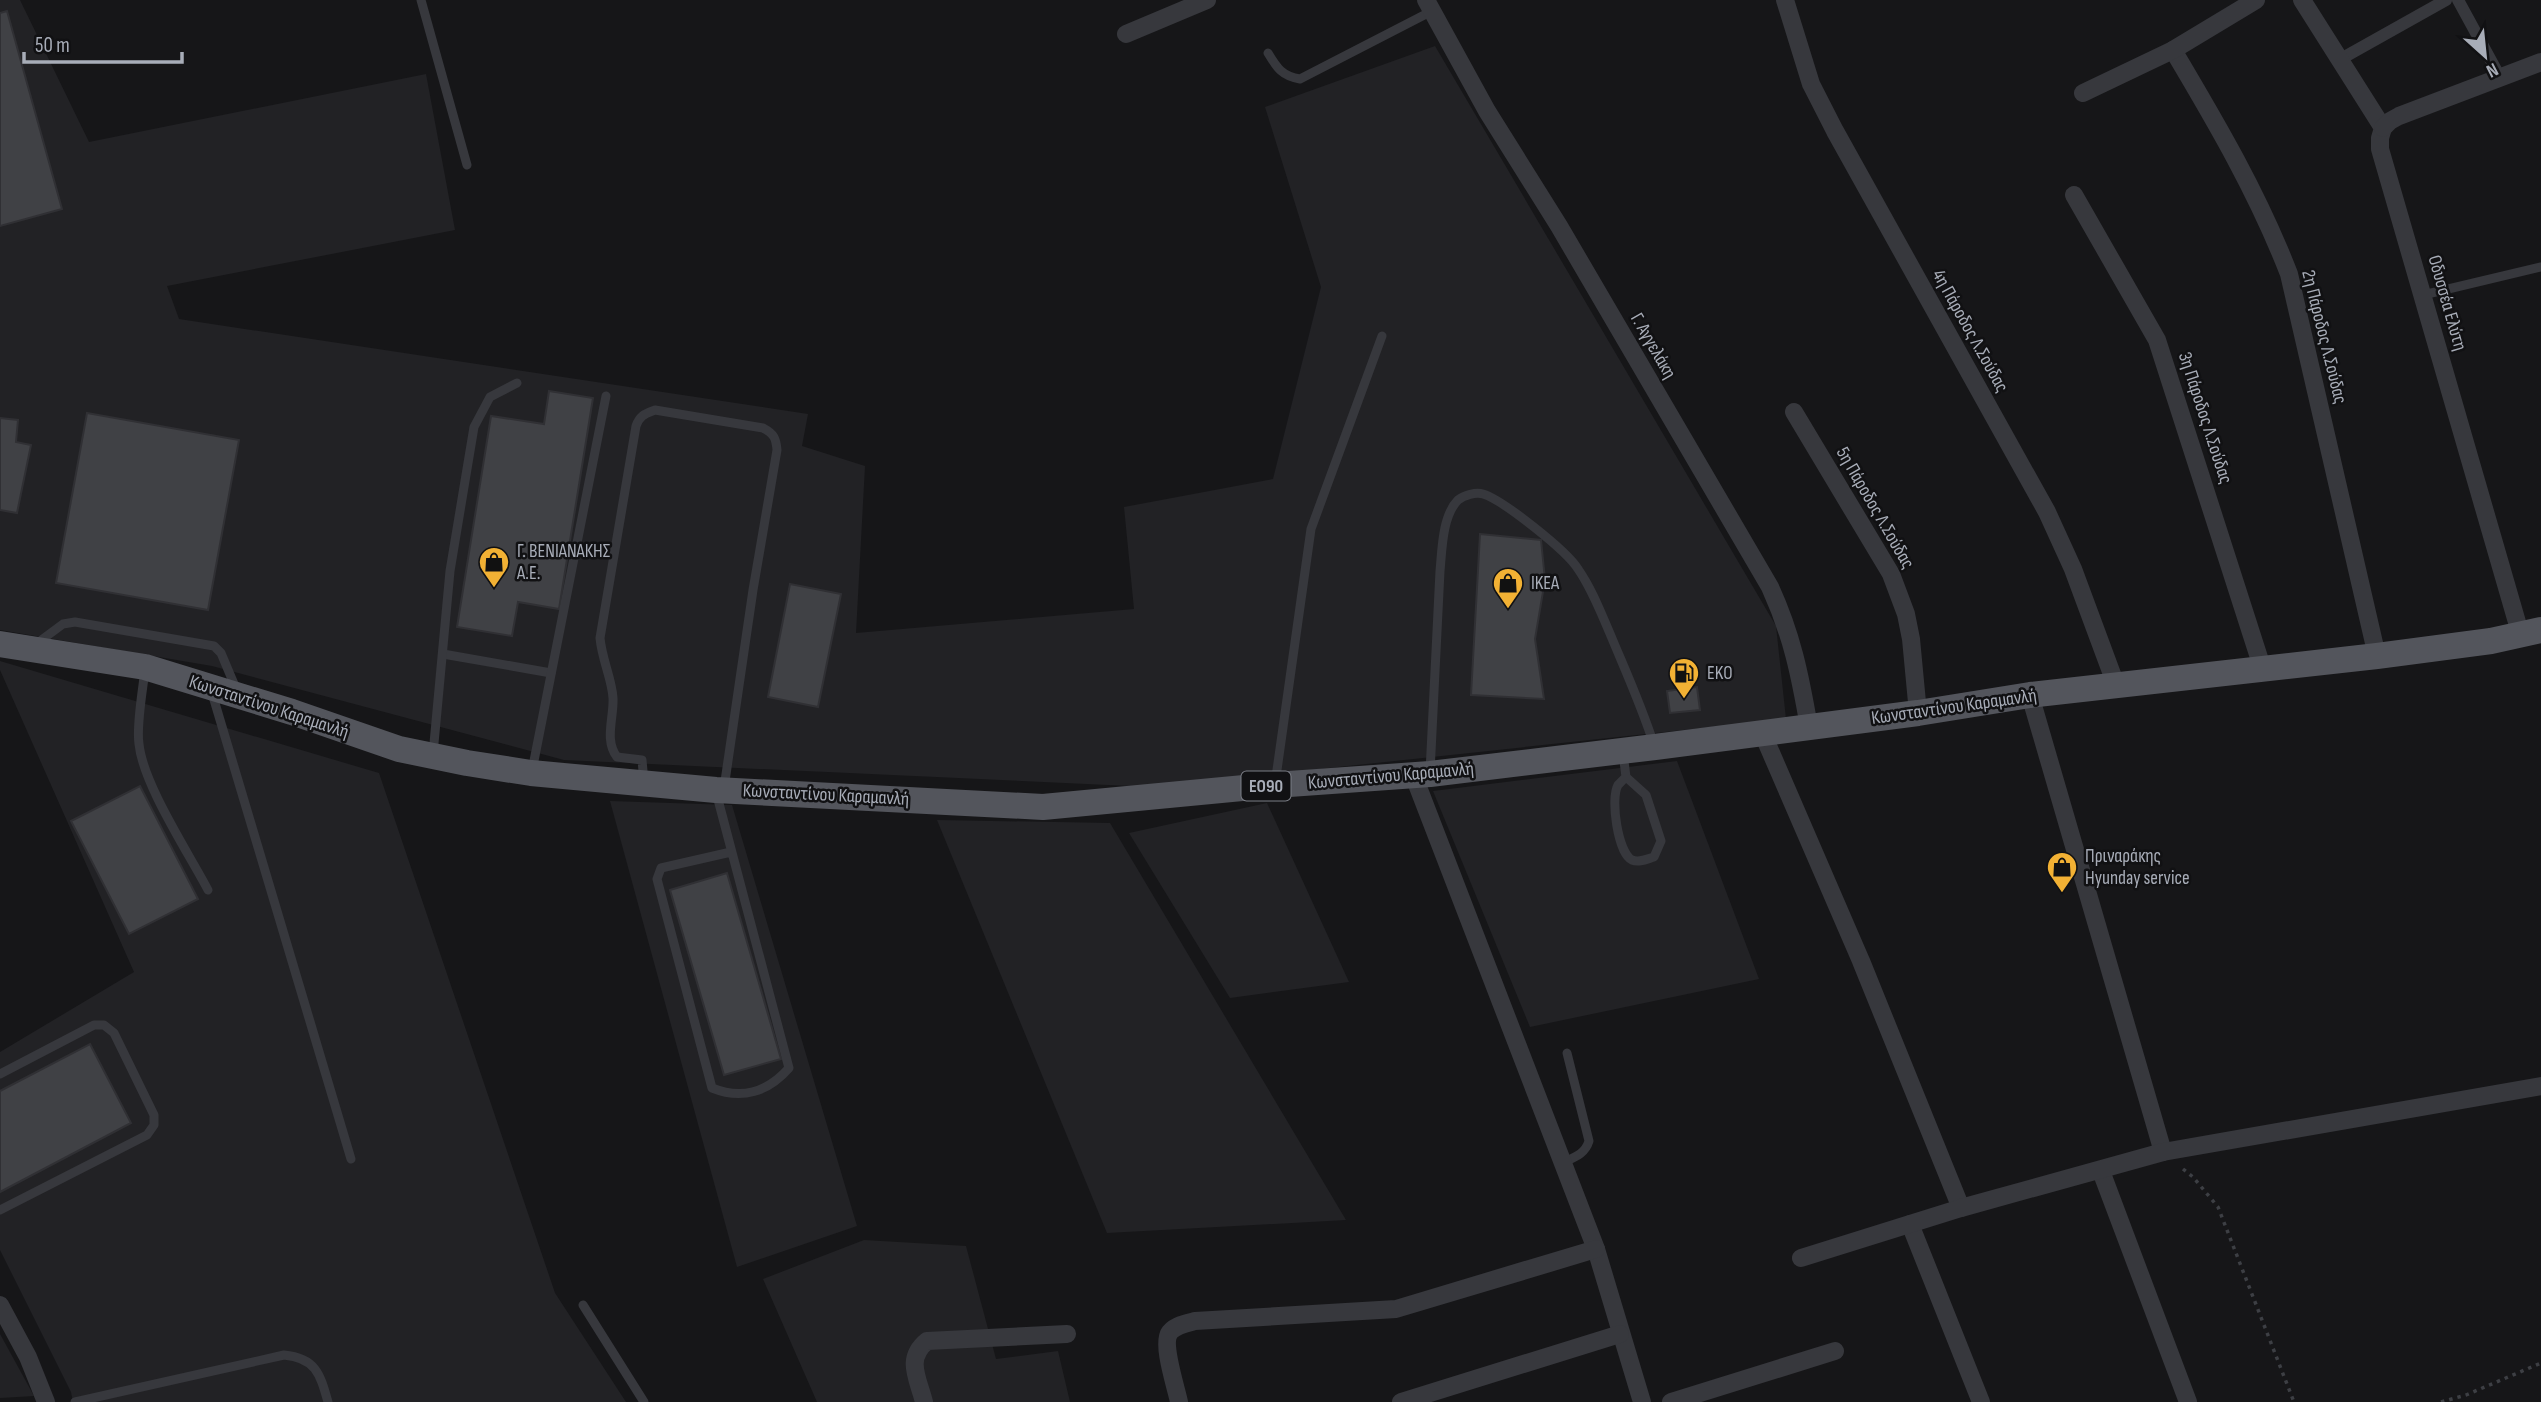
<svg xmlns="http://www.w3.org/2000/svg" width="2541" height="1402" font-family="'Sofia Sans Condensed',sans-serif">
<rect width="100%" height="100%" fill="#161618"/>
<g fill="#222225">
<path d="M 0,0 L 20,0 L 89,142 L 426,74 L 455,230 L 167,286 L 179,319 L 808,414 L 802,446 L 865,466 L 856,633 L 1134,609 L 1124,507 L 1273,479 L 1321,287 L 1265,107 L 1435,46 L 1776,626 L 1786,719 L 1152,787 L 564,760 L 212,666 L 0,630 Z"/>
<path d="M 0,661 L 379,773 L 555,1293 L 626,1402 L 73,1402 L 71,1392 L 0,1250 L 0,1052 L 134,972 L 0,670 Z"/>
<path d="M 1677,761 L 1759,979 L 1530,1027 L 1433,791 Z"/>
<path d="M 610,801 L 732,805 L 857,1226 L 737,1267 Z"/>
<path d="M 1267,803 L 1349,982 L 1230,998 L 1129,833 Z"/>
<path d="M 937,820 L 1110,823 L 1346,1220 L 1107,1233 Z"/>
<path d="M 864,1240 L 966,1246 L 996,1359 L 1058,1351 L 1070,1402 L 817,1402 L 763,1279 Z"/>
<path d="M 0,1334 L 34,1396 L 0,1398 Z"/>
</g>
<g fill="#404145" stroke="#303034" stroke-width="2">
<path d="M 7,11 L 62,209 L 0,226 L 0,13 Z"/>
<path d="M 549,391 L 593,398 L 559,609 L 518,602 L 512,636 L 457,627 L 491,416 L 544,424 Z"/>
<path d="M 87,413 L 239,440 L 208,610 L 56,583 Z"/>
<path d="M 0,418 L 18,420 L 16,442 L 31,445 L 17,513 L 0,510 Z"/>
<path d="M 1480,534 L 1541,540 L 1545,580 L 1535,639 L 1544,699 L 1471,695 Z"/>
<path d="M 790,584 L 841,594 L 818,707 L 768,697 Z"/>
<path d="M 1697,687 L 1700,710 L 1670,713 L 1667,691 Z"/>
<path d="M 140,786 L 198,899 L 129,934 L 71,821 Z"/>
<path d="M 727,873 L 781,1059 L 724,1075 L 670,890 Z"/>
<path d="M 90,1044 L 131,1123 L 0,1192 L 0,1091 Z"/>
</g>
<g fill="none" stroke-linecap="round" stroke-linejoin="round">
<g stroke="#3d3f44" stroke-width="3.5" stroke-dasharray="3.5 5" stroke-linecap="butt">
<path d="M 2183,1169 L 2193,1177 L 2218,1207 L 2294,1402"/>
<path d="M 2441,1402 L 2466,1395 L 2541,1363"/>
</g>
<g stroke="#37383d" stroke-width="9">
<path d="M 421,0 L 467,165"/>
<path d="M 1268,53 C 1277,68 1282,76 1300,79 L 1432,11"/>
<path d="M 2423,295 L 2541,267"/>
<path d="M 36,644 L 63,624 L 75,622 L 214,646 L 221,653 L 237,691"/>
<path d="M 443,654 L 551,673"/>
<path d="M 145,669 C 143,689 136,726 139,744 C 143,784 188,852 208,890"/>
<path d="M 212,693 L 351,1159"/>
<path d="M 1623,753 L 1626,777 C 1625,778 1618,785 1618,785 C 1610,799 1618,853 1632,860 C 1639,863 1647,859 1654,857 L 1661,841 L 1646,795 L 1626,777"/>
<path d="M 433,754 L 450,571 L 474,427 L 490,397 L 517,383"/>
<path d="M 532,771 L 606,396"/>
<path d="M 1430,772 L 1440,571 C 1442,551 1442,516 1458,500 C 1464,495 1476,492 1483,494 C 1503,500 1567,551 1578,569 C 1592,589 1601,613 1611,636 C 1626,672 1642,707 1654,745"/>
<path d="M 644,782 L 642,760 L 617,757 C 604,740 614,718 613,698 C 612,679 602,660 600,638 L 636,426 C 640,415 645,414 655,410 L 763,428 C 774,434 776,438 777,450 L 753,590 L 724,788"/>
<path d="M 1275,784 L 1311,529 L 1382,336"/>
<path d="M 716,792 L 789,1068 C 768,1092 742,1100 712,1088 L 657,879 L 661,868 L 731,852"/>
<path d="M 0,1074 L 94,1025 L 104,1025 L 114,1033 L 154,1115 L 154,1125 L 147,1135 L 0,1210"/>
<path d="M 1564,1162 C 1575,1157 1585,1154 1589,1141 L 1567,1053"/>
<path d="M 583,1305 L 644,1402"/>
<path d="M 75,1402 L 284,1355 C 316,1358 320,1374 328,1402"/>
</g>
<g stroke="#37383d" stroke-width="12">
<path d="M 2458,0 L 2500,77"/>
<path d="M 2339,60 L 2446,0"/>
</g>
<g stroke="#37383d" stroke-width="18">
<path d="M 1426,0 L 1487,111 L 1559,226 L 1770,587 C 1792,635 1800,675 1809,727"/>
<path d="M 1785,0 L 1811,84 L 1835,131 L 2047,512 L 2073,569 L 2116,685"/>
<path d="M 2302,0 L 2383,128 L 2380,138 L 2380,149 L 2521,636"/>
<path d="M 1126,34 L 1207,0"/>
<path d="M 2173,50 C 2217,124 2258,194 2289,274 L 2377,656"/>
<path d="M 2083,93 L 2173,50 L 2256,0"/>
<path d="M 2383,128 L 2390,121 L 2399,116 L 2541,62"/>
<path d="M 2074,195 L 2157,340 L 2263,670"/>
<path d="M 1794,412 L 1891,574 L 1906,614 L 1911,639 L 1918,713"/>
<path d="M 2030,695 L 2163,1152"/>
<path d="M 1762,732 L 1861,961 L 1961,1208"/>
<path d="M 1413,774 L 1596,1249 L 1642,1402"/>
<path d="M 2101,1171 L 2188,1402"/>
<path d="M 1910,1224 L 1981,1402"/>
<path d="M 1801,1258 L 1961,1208 L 2163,1152 L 2541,1086"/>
<path d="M 0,1305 L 28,1357 L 46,1402"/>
<path d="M 924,1402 C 918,1378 905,1359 927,1341 L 1067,1334"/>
<path d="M 1179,1402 C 1176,1387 1161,1343 1170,1332 C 1176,1325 1187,1323 1195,1321 L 1396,1309 L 1596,1249"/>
<path d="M 1401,1402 L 1620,1334"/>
<path d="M 1671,1402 L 1835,1351"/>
</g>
<path stroke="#53555c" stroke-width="26" d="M 0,644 L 145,667 L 292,712 L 399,749 L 467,763 L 531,773 L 716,790 L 1043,807 L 1275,785 L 1430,774 L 1655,747 L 1918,713 L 2030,695 L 2377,656 L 2491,641 L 2541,630"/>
</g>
<defs>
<g id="shop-pin" transform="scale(1.575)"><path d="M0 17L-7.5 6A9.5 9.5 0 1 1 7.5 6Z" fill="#f2b134" stroke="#111113"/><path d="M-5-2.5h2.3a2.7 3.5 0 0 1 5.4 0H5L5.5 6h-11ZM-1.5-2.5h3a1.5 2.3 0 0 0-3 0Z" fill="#111"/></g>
<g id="fuel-pin" transform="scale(1.575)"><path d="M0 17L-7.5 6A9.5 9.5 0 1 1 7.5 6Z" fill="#f2b134" stroke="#111113"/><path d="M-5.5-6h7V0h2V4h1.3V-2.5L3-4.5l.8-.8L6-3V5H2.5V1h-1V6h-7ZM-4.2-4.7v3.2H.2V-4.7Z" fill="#111"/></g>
</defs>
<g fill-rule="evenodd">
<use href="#shop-pin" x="494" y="562"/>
<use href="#shop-pin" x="1508" y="583"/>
<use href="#fuel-pin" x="1684" y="673"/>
<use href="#shop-pin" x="2062" y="867"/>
</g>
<g text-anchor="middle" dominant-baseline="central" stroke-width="5" stroke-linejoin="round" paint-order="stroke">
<rect fill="#111113" stroke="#7b7e86" stroke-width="2" x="1241.5" y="771.5" width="49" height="29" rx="5"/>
<g font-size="18" font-weight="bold" fill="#a8adb8">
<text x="1266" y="786">ΕΟ90</text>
</g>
<g font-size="19" fill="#a8adb8" stroke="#111113">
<text transform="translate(2447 303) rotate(74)">Οδυσσέα Ελύτη</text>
<text transform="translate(1970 331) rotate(61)">4η Πάροδος Λ.Σούδας</text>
<text transform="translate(2324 337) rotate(76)">2η Πάροδος Λ.Σούδας</text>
<text transform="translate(1653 346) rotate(60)">Γ. Αγγελάκη</text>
<text transform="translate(2205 418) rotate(72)">3η Πάροδος Λ.Σούδας</text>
<text transform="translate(1875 508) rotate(60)">5η Πάροδος Λ.Σούδας</text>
<text transform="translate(269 707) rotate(18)">Κωνσταντίνου Καραμανλή</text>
<text transform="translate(1954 707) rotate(-8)">Κωνσταντίνου Καραμανλή</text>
<text transform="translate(1391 776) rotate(-5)">Κωνσταντίνου Καραμανλή</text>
<text transform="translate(826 795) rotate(3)">Κωνσταντίνου Καραμανλή</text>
</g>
<g font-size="19" fill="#a8adb8" stroke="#111113" text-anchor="start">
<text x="517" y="551">Γ. ΒΕΝΙΑΝΑΚΗΣ<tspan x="517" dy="22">A.E.</tspan></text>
<text x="1531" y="583">IKEA</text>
<text x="1707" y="673">EKO</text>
<text x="2085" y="856">Πριναράκης<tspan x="2085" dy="22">Hyunday service</tspan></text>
</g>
</g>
<g transform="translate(2485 56) rotate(153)" stroke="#111113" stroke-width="5" paint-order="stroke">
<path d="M0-5L12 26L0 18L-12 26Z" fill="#a8adb8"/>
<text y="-10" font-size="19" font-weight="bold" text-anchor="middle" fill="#a8adb8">N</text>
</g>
<path d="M24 52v10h158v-10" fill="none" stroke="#a8adb8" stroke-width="3.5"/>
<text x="35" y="52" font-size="21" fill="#a8adb8" stroke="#111113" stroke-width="5" paint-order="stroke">50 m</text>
</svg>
